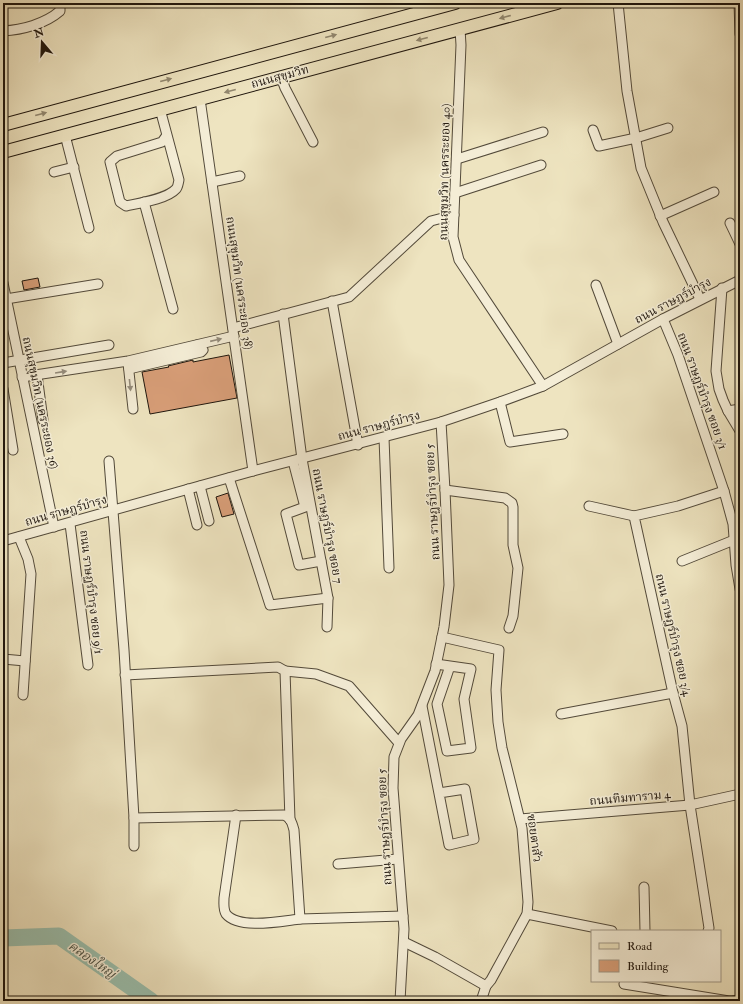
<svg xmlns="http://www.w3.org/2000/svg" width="743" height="1004" font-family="'IM FELL Double Pica','Noto Serif Thai',serif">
<rect width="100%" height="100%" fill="#eee4c0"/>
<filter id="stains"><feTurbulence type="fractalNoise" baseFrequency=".005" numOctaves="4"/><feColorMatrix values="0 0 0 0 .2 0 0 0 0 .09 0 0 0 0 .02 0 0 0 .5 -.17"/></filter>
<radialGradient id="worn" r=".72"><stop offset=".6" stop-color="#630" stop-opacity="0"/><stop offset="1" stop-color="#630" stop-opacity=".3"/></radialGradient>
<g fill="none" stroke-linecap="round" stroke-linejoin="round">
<path stroke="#9abfad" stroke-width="17" d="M 3,938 L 59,936 L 151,1001"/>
</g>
<g fill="#d89e78" stroke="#1f160d">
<path d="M 38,278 L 40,287 L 24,290 L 22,281 Z"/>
<path d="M 229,355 L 237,398 L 150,414 L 142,372 L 169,367 L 168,366 L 193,360 L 193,362 Z"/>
<path d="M 228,493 L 234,514 L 222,517 L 216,497 Z"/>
</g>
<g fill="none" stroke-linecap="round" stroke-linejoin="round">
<g stroke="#534a3a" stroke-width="11">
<g id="minor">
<path d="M 618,3 L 627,91 L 641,168 L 663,222 L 700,299"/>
<path d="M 739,3 L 740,34"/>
<path d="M 460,29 L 461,45 L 453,237 L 459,260 L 543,386"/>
<path d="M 3,31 C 22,30 45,24 60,11 L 60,3"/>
<path d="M 281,77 L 285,88 L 313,142"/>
<path d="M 200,99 L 253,471"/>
<path d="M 160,109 L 167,135 L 162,142 L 117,156 L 110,162 L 120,202 L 126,206 C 140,203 167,199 176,189 C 178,187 178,184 179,180 L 167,135"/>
<path d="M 593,130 L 599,146 L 636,138 L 668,128"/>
<path d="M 65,135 L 89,228"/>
<path d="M 457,159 L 543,132"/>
<path d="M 54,172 L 74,167"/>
<path d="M 212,182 L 240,176"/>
<path d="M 455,193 L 541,165"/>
<path d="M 144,202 L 173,309"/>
<path d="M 660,216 L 714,192"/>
<path d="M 730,223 L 740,244"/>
<path d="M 3,283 L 54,527"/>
<path d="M 596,285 L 618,344"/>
<path d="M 722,288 L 716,371 L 719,389 L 723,400 L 728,411 L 740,431"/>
<path d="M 6,299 L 98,284"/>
<path d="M 332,301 L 358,445"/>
<path d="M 283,314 L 302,459 L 328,598 L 327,627"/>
<path d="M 663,319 L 678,355 L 724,491 L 733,524 L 736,565 L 740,589"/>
<path d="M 233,328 L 349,297 L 431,221 L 454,215"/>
<path d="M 3,363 L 109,345"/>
<path d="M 128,363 L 133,409"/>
<path d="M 129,369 L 201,352 L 203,350 L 201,347 L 197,345"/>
<path d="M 37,375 L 43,420"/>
<path d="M 22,377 L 128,361 L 234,336"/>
<path d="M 3,389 L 13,450"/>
<path d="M 500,402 L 510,442 L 563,434"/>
<path d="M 728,411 L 740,409"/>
<path d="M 384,438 L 389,568"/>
<path d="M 109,461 L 124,650 L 134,818 L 134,846"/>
<path d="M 293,461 L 305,507 L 286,514 L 299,565 L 321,561"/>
<path d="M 229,478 L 270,605 L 328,598"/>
<path d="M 200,486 L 209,521"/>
<path d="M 188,489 L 197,525"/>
<path d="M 445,490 L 505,498 L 512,503 L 513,507 L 513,545 L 518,568 L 513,616 L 509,628"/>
<path d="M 589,506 L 634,516"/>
<path d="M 70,524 L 88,665"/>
<path d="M 19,537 L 28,559 L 31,574 L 23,695"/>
<path d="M 3,541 L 253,471 L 441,422 L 500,402 L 543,386 L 663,319 L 740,280"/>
<path d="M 682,561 L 734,540"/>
<path d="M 442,637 L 499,650 L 496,690 L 498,722 L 502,748 L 522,828 L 528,902 L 527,914 L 491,980 L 486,986 L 481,1001"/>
<path d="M 3,659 L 25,661"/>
<path d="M 436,664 L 471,669 L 464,699 L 471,748 L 447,751 L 437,704 L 450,666"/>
<path d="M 285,671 L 316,674 L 349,686 L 399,743"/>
<path d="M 125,675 L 278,667 L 285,671 L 290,820"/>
<path d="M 422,706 C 431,752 440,798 449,845 L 474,839 L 465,789 L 439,793"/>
<path d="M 561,714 L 673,693"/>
<path d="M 236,815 L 224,898 C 224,904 223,909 226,914 C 239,930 282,921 300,919"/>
<path d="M 134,818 L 284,815 C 291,818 292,823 294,830 L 300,919 L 403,916"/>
<path d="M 520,819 L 690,805 L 740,794"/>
<path d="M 338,864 L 398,859"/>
<path d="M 644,887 L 645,931"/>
<path d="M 527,914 L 612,931"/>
<path d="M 708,931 L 709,928 L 690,805 L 682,726 L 673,693 L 634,516 L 678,506 L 724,491"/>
<path d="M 404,942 L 435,957 L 486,986"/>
<path d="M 624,984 L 729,1001"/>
<path d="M 400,1001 L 404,929 L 393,788 L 394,757 L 401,739 L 418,715 L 435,671 L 444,627 L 449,585 L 445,490 L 441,422"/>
<path d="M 731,1001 L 740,1000"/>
</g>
</g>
<g stroke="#1f160d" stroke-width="14">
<g id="major">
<path d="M 3,125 L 455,3"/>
<path d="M 3,152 L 557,3"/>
</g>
</g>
<use href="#minor" stroke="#f4edd6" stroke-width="9"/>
<use href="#major" stroke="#eee4c0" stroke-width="12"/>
</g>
<defs><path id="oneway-solid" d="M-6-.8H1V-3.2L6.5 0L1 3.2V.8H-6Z"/></defs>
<g fill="#91876f">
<use href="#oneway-solid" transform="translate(505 17) rotate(165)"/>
<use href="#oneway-solid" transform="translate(331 36) rotate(-15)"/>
<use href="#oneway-solid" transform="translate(422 39) rotate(165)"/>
<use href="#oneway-solid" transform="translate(166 80) rotate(-15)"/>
<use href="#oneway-solid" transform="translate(230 91) rotate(165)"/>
<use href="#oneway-solid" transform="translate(41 114) rotate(-15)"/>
</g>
<g fill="#948c7c">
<use href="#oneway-solid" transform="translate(216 340) rotate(-13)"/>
<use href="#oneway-solid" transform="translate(61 372) rotate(-9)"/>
<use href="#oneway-solid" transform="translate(130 385) rotate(84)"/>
</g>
<g text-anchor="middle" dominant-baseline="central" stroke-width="3" stroke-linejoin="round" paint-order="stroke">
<g font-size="12" fill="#1f160d" stroke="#f4edd6">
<text transform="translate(280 77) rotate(-15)">ถนนสุขุมวิท</text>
<text transform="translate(445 172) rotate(-89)">ถนนสุขุมวิท (นครระยอง 40)</text>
<text transform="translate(239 283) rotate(82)">ถนนสุขุมวิท (นครระยอง 38)</text>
<text transform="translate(673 301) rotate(-28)">ถนน ราษฎร์บำรุง</text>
<text transform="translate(702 391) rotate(70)">ถนน ราษฎร์บำรุง ซอย 3/1</text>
<text transform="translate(40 403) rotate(78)">ถนนสุขุมวิท (นครระยอง 36)</text>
<text transform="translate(379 426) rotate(-15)">ถนน ราษฎร์บำรุง</text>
<text transform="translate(433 502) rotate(-93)">ถนน ราษฎร์บำรุง ซอย 5</text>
<text transform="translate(66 511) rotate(-16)">ถนน ราษฎร์บำรุง</text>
<text transform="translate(327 526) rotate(79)">ถนน ราษฎร์บำรุง ซอย 7</text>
<text transform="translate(91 592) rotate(83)">ถนน ราษฎร์บำรุง ซอย 9/1</text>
<text transform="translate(673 635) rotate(77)">ถนน ราษฎร์บำรุง ซอย 3/4</text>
<text transform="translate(630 798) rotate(-5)">ถนนทิมทาราม 4</text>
<text transform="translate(385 827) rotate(-93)">ถนน ราษฎร์บำรุง ซอย 5</text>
<text transform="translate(534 838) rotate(82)">ซอยตาสัว</text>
</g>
<g font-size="13" font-style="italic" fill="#4a5145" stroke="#f4edd6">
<text transform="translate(92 960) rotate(35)">คลองใหญ่</text>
</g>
</g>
<rect width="743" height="1004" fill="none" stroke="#eee4c0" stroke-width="16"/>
<rect x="4" y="4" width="735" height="996" fill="none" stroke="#1f160d" stroke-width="2"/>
<rect x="8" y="8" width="727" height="988" fill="none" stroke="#1f160d"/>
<rect x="591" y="930" width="130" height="52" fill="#f4edd6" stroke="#9f9786"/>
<rect x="599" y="943" width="20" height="6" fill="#eee4c0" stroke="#9f9786"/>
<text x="627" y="950" font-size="12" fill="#1f160d">Road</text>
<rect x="599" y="960" width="20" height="12" fill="#d89e78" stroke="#9f9786"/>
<text x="627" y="970" font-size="12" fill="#1f160d">Building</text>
<g transform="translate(42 42) rotate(341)" stroke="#f4edd6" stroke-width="3" paint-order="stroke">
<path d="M0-3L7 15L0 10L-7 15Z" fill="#1f160d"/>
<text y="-6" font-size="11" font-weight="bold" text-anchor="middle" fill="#1f160d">N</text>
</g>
<rect width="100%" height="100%" filter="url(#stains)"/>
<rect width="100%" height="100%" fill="url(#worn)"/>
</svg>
